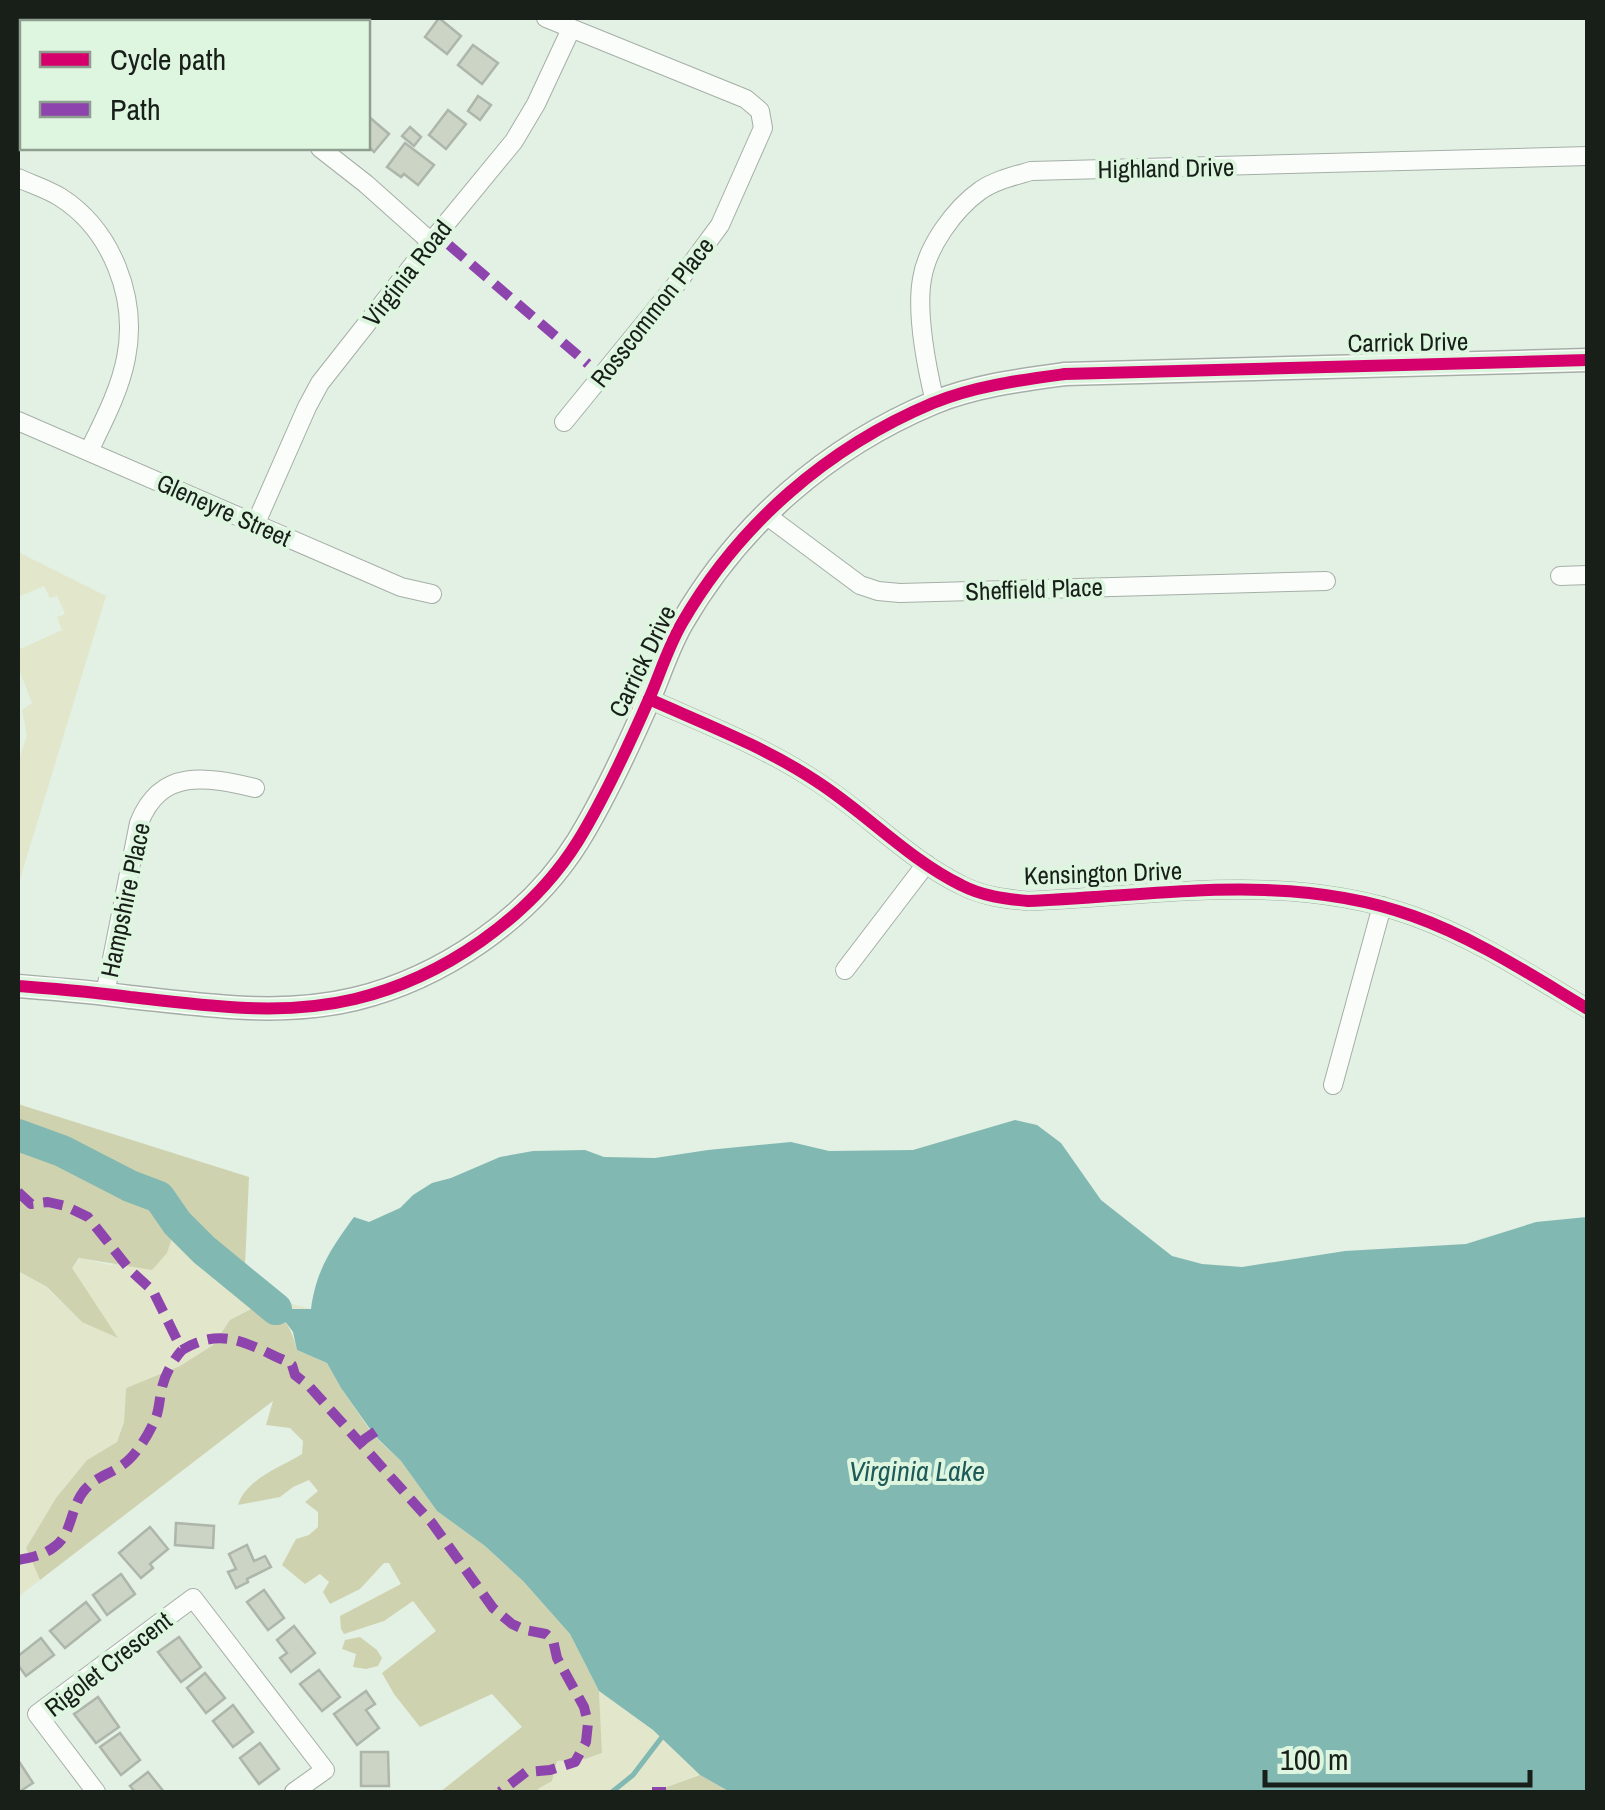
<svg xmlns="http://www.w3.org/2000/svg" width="1605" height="1810" font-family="'Archivo Narrow',sans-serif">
<rect width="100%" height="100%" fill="#e3f0e4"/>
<g fill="#e2e7cc">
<path d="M 18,552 L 106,596 L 18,886 L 18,763 L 27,735 L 22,710 L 32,703 L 18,667 L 18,650 L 62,630 L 57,617 L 65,614 L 57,596 L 50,598 L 44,586 L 18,597 Z"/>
<path d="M 177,1223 L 204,1250 L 234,1275 L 245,1266 L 292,1304 L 311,1309 L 276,1309 L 265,1301 L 230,1320 L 213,1345 L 180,1366 L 126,1388 L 124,1422 L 117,1442 L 87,1460 L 56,1498 L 26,1548 L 40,1580 L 18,1597 L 18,1271 L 46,1287 L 82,1322 L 101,1314 L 72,1268 L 80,1258 L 110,1265 L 167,1253 Z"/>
<path d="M 599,1691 L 653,1730 L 700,1775 L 653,1792 L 539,1792 L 538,1789 L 552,1781 L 557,1761 L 585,1759 L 602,1753 Z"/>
</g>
<g fill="#cfd2af">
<path d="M 18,1104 L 249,1177 L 245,1266 L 234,1276 L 204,1250 L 177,1224 L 167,1253 L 152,1270 L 79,1258 L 72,1268 L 118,1338 L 82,1322 L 47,1287 L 18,1271 Z"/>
<path d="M 266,1301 C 283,1314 292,1329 297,1350 L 327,1363 L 341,1388 L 374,1436 L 401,1461 L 437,1511 L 485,1546 L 523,1581 L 570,1634 L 599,1691 L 602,1753 L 585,1759 L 557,1761 L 552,1781 L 538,1789 L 539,1792 L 440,1792 L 522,1727 L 492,1694 L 420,1727 L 394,1694 L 382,1673 L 436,1631 L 413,1601 L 384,1621 L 344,1634 L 341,1629 L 340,1616 L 401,1584 L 389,1563 L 384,1563 L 360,1589 L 330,1604 L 323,1592 L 329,1582 L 320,1574 L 305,1584 L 282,1565 L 296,1539 L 309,1535 L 318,1527 L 318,1512 L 305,1502 L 318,1491 L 309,1480 L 293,1487 L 280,1497 L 238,1505 C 246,1479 281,1467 302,1454 L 303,1441 L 290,1428 L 266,1425 L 273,1401 L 40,1580 L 26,1548 L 56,1498 L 87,1460 L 117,1442 L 124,1422 L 126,1388 L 180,1366 L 213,1345 L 230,1320 Z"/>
<path d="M 360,1637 L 377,1650 L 382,1658 L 378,1666 L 366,1669 L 353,1667 L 356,1654 L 342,1649 L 345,1640 Z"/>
<path d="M 700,1775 L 730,1792 L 653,1792 Z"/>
</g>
<path fill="#82b8b2" d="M 1015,1120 L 1037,1125 L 1061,1143 L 1101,1200 L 1172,1256 L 1202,1264 L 1242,1267 L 1345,1251 L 1466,1244 L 1536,1222 L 1587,1217 L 1587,1792 L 730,1792 L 700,1775 L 653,1730 L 599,1691 L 570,1634 L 523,1581 L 485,1546 L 437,1511 L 401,1461 L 375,1436 L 341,1388 L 327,1363 L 297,1350 L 293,1332 L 276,1309 L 311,1309 C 316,1270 332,1247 354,1217 L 369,1222 L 400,1208 L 413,1195 L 432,1183 L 451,1178 L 500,1157 L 533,1151 L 585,1150 L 604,1157 L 655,1158 L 708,1150 L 791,1142 L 829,1151 L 913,1150 Z"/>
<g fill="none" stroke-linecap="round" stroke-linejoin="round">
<path stroke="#82b8b2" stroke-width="5" d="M 612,1792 L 633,1775 L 662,1737"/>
<path stroke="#82b8b2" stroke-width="32" d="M 18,1135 L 62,1151 L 130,1186 L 159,1197 L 177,1223 L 204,1250 L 276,1309"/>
</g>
<g fill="#cbd4c5" stroke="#aeb5ab" stroke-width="2.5">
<path d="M 439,18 L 461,36 L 447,54 L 425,37 Z"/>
<path d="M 473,45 L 498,63 L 482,84 L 458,65 Z"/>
<path d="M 478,96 L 491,105 L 480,120 L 468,111 Z"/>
<path d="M 448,110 L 466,124 L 446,149 L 429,135 Z"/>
<path d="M 368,116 L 389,134 L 374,152 L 368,146 Z"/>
<path d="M 410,127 L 421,137 L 414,146 L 402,136 Z"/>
<path d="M 405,143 L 434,165 L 418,185 L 404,174 L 401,177 L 387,167 Z"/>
<path d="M 176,1523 L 214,1526 L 213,1548 L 175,1545 Z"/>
<path d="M 150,1527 L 168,1549 L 150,1564 L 153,1568 L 141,1578 L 119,1553 Z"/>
<path d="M 247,1545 L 254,1561 L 265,1556 L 271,1567 L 247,1579 L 248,1582 L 236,1588 L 228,1572 L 236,1569 L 229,1554 Z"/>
<path d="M 121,1574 L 135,1594 L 107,1615 L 93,1595 Z"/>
<path d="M 264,1590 L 284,1618 L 268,1630 L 247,1602 Z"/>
<path d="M 86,1602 L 100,1620 L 65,1648 L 50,1631 Z"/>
<path d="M 294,1626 L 315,1653 L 291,1672 L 280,1658 L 287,1653 L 277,1640 Z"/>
<path d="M 179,1637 L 201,1667 L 181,1682 L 158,1652 Z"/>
<path d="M 41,1638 L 54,1655 L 26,1676 L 18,1665 L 18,1656 Z"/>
<path d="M 319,1670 L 340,1697 L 322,1711 L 300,1684 Z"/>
<path d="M 205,1673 L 225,1698 L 206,1713 L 187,1688 Z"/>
<path d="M 366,1691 L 375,1704 L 366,1710 L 379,1728 L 357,1745 L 334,1714 Z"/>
<path d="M 98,1697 L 119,1727 L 96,1743 L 74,1714 Z"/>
<path d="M 233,1705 L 253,1732 L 233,1747 L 213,1721 Z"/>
<path d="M 120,1733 L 140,1760 L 121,1775 L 100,1747 Z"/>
<path d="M 260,1743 L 279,1769 L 259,1784 L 240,1758 Z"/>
<path d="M 361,1752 L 388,1752 L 389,1786 L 361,1786 Z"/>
<path d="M 18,1760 L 33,1783 L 19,1792 L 18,1792 Z"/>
<path d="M 148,1772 L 164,1792 L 135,1792 L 130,1786 Z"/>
</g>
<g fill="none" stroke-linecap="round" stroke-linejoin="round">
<g stroke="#a5afa6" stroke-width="20">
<g id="minor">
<path d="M 201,18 L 205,22"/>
<path d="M 546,18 L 746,99 L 760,111 L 763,128 L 720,225 L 678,282 L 564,422"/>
<path d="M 320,148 L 366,184 L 431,242"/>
<path d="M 18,178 C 31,184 47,189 60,197 C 112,230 138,298 126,358 C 120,390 103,422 89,451"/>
<path d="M 935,402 C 927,369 916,313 922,279 C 927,247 954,209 981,190 C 996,180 1014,176 1031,171 L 1588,156"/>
<path d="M 18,421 L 401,587 L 432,594"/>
<path d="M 766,515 L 860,585 L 878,591 L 900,593 L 1326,581"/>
<path d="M 255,525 L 307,407 L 320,383 L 431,242 L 514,141 L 536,104 L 571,29"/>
<path d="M 1560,576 L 1588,575"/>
<path d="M 649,699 C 705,724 765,747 816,781 C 866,813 908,859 961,885 C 982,896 1005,899 1028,901 C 1155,896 1290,871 1413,916 C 1475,938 1531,975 1588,1009"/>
<path d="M 845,970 L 926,864"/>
<path d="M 105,994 L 139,823 C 161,767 207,777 255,788"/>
<path d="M 1333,1085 L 1382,906"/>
<path d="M 96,1792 L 37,1714 L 193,1598 L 325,1770 L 294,1792"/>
</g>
</g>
<g stroke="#a5afa6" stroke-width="25">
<path id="tertiary" d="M 18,986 C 55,989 93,992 130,997 C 205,1005 280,1017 355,999 C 442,978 530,918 578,841 C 605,797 628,747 649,699 C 660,674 668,647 682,623 C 739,524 828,447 933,403 C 974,386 1021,380 1065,374 L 1588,360"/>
</g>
<use href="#minor" stroke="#fbfdfb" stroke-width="18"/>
<use href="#tertiary" stroke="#fbfdfb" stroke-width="22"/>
<g stroke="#8e44ad" stroke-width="10" stroke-dasharray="20 10" stroke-linecap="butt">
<path d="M 449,245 L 588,364"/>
<path d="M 18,1192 L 31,1204 L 48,1202 L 65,1206 L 88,1217 L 130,1270 L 153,1291 L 182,1350 C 224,1325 248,1345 288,1362 L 292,1365 L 295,1375 L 309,1386 L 432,1523 L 493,1608 L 512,1624 L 525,1630 L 546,1634 L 553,1640 L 557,1658 L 584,1707 L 588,1723 L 586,1742 L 575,1762 L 550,1770 L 526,1772 L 500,1792"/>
<path d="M 359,1443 L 379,1429"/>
<path d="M 18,1560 C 30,1558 44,1555 54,1547 C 72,1535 70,1509 83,1492 C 93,1478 108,1475 121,1466 C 135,1457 147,1437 154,1422 C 159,1412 159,1403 161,1392 C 164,1376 171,1363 182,1350"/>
<path d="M 652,1792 L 666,1792"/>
</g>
<g stroke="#def5e0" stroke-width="19">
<g id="cycleway">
<path d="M 649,699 C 705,724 765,747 816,781 C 866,813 908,859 961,885 C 982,896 1005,899 1028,901 C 1155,896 1290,871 1413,916 C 1475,938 1531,975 1588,1009"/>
<path d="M 18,986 C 55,989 93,992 130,997 C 205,1005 280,1017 355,999 C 442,978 530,918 578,841 C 605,797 628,747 649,699 C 660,674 668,647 682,623 C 739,524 828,447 933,403 C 974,386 1021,380 1065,374 L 1588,360"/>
</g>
</g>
<use href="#cycleway" stroke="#d6006c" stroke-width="12"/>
</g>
<g text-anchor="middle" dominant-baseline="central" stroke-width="8" stroke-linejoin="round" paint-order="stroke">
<g font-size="25" fill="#171f18" stroke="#def5e0">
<text transform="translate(1166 168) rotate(-1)">Highland Drive</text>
<text transform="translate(407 273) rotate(-52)">Virginia Road</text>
<text transform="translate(652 312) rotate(-52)">Rosscommon Place</text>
<text transform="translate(1408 342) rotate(-1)">Carrick Drive</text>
<text transform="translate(224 510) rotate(24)">Gleneyre Street</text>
<text transform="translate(1034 589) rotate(-2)">Sheffield Place</text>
<text transform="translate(642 661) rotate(-64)">Carrick Drive</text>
<text transform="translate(1103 873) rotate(-2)">Kensington Drive</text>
<text transform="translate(125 900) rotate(-78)">Hampshire Place</text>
<text transform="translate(108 1664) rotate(-38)">Rigolet Crescent</text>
</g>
<g font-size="28" font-style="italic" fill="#1d5a58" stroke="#def5e0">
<text x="917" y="1471">Virginia Lake</text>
</g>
</g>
<rect width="1605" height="1810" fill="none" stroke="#171f18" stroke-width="40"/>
<rect x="20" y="20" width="350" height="130" fill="#def5e0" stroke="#8e9f90" stroke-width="2.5"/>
<rect x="40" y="52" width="50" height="15" fill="#d6006c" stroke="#8e9f90" stroke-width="2.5"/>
<text x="110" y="70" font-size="30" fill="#171f18">Cycle path</text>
<rect x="40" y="102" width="50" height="15" fill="#8e44ad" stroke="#8e9f90" stroke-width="2.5"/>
<text x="110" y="120" font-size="30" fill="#171f18">Path</text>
<path d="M1265 1770v15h265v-15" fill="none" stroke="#171f18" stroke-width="5"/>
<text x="1280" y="1770" font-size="30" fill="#171f18" stroke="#def5e0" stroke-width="8" paint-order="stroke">100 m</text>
</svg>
